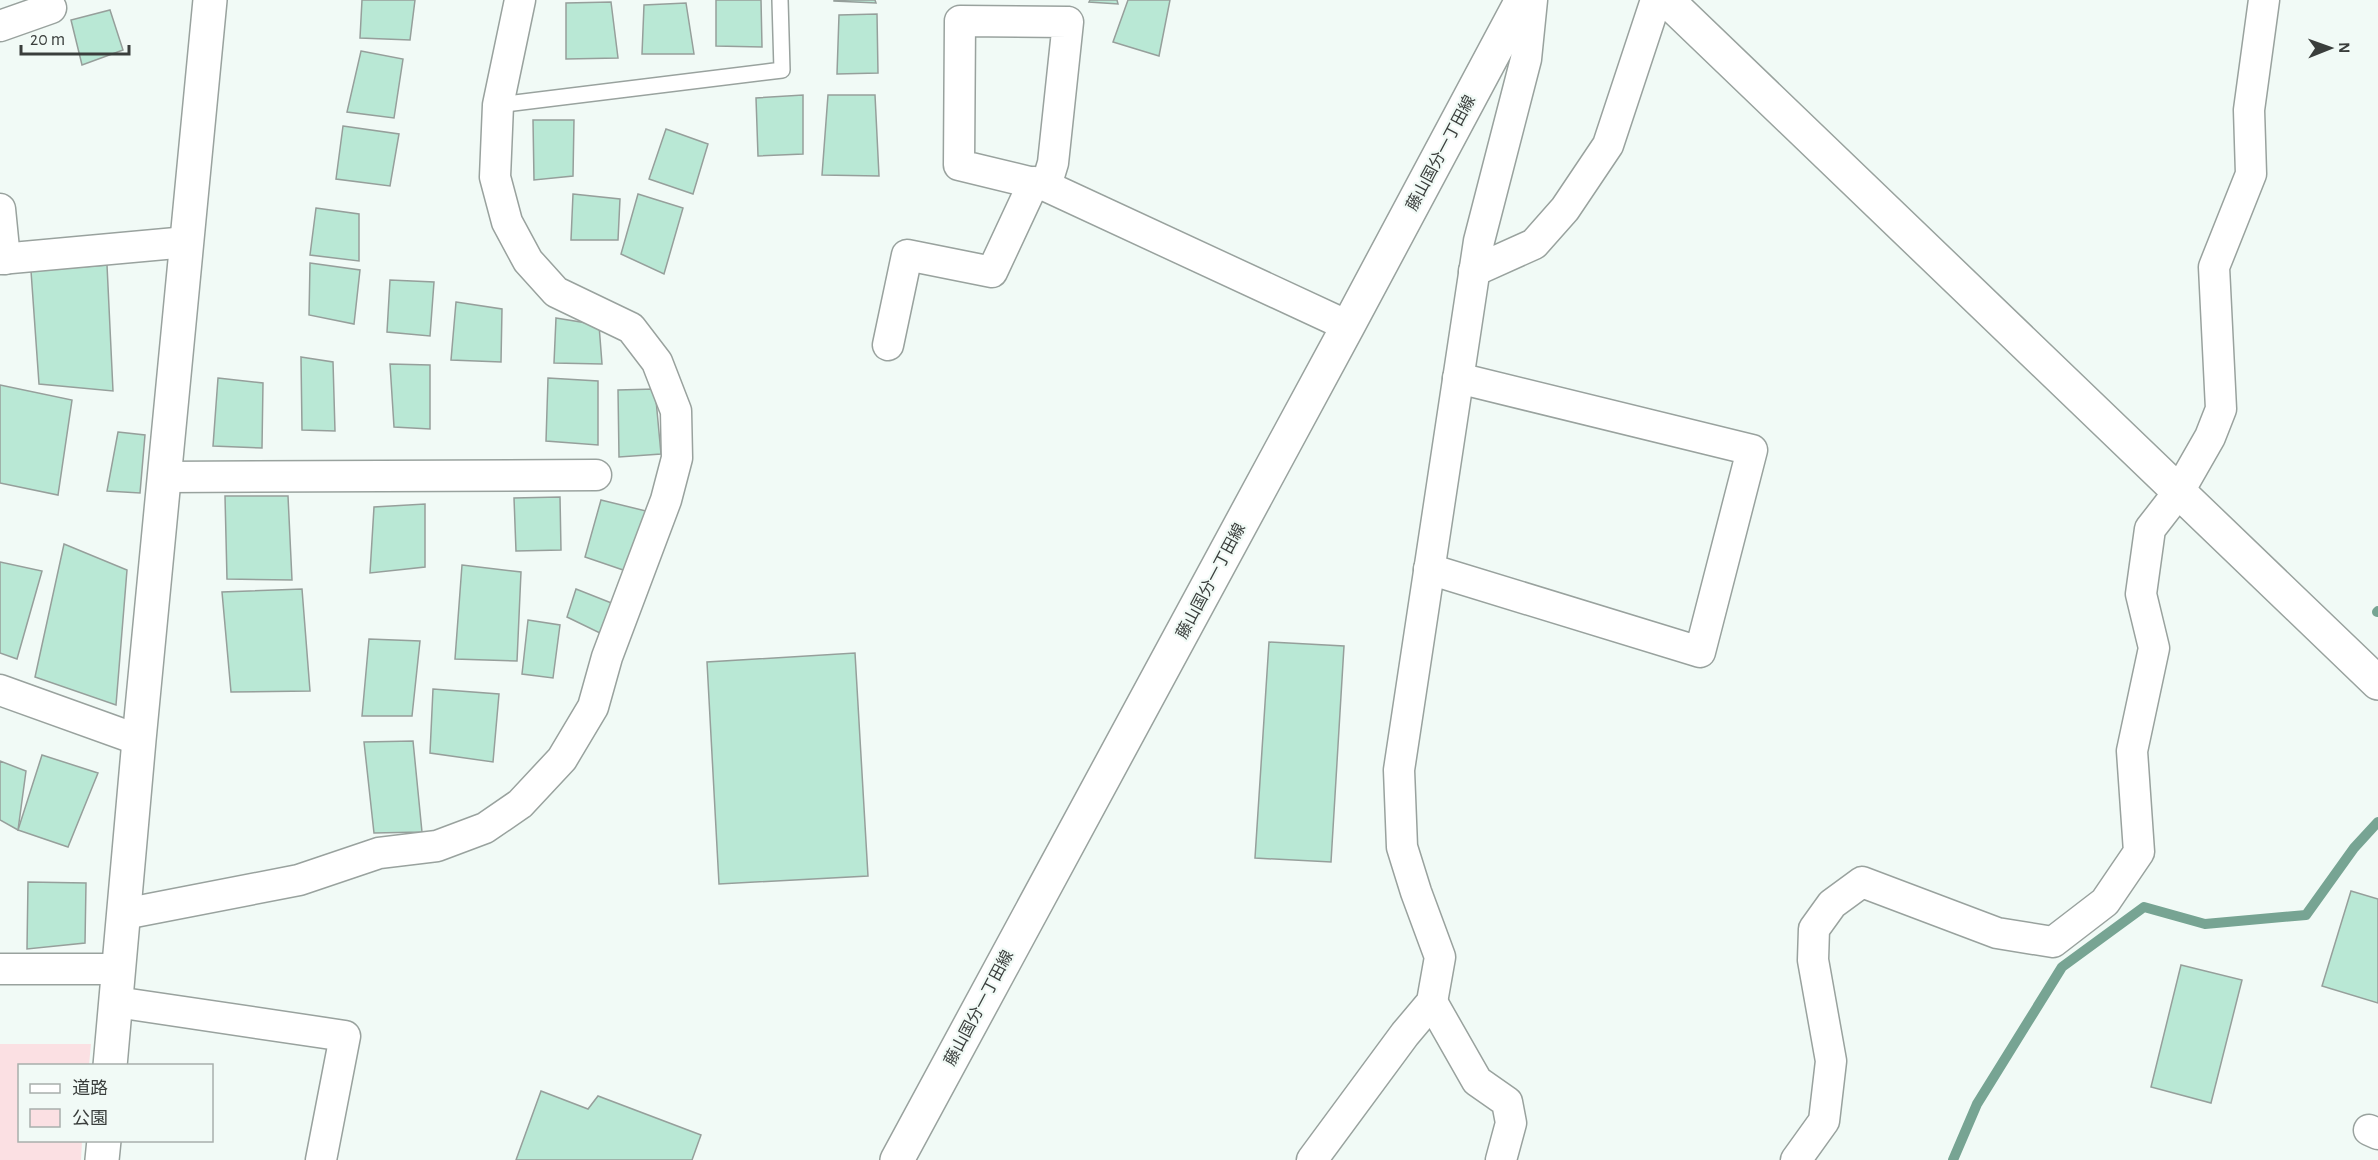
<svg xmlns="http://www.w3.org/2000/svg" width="2378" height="1160" font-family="'Alegreya Sans','Noto Sans JP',sans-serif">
<rect width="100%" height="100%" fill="#f1faf6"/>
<path fill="#fbe0e3" d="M 0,1044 L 91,1044 L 89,1065 L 20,1066 L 20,1140 L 82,1141 L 81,1160 L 0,1160 Z"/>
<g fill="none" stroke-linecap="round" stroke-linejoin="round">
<g stroke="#77a493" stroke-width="10">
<path d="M 2377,612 L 2378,611"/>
<path d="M 1953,1160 L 1977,1104 L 2062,967 L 2144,907 L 2205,924 L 2306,915 L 2354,848 L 2378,822"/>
</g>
</g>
<g fill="#b9e8d5" stroke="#969f9b" stroke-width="1.5">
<path d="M 362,0 L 415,0 L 410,40 L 360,38 Z"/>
<path d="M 716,0 L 761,0 L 762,47 L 716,46 Z"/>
<path d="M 834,0 L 875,0 L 876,3 L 834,1 Z"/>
<path d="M 1090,0 L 1117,0 L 1118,4 L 1089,2 Z"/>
<path d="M 1128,0 L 1170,0 L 1159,56 L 1113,42 Z"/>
<path d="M 611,2 L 618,58 L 566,59 L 566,3 Z"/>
<path d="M 686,3 L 694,54 L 642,54 L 644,5 Z"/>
<path d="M 110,10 L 123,50 L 82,65 L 71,20 Z"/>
<path d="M 877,14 L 878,73 L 837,74 L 839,15 Z"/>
<path d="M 361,51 L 403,59 L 394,118 L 347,112 Z"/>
<path d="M 803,95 L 803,154 L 758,156 L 756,98 Z"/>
<path d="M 828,95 L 875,95 L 879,176 L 822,175 Z"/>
<path d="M 533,120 L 574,120 L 573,176 L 534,180 Z"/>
<path d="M 343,126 L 399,134 L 390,186 L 336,179 Z"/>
<path d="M 666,129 L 708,144 L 693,194 L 649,179 Z"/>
<path d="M 573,194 L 620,199 L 618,240 L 571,240 Z"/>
<path d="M 638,194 L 683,208 L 664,274 L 621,254 Z"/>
<path d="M 316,208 L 359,214 L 359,261 L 310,255 Z"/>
<path d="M 310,263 L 360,270 L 354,324 L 309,315 Z"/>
<path d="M 107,265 L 113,391 L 39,384 L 31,271 Z"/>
<path d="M 390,280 L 434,282 L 430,336 L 387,332 Z"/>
<path d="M 456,302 L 502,309 L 501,362 L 451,360 Z"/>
<path d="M 556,318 L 599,325 L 602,364 L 554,363 Z"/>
<path d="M 301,357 L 333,362 L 335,431 L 302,430 Z"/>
<path d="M 390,364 L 430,365 L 430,429 L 394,427 Z"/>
<path d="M 218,378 L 263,383 L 262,448 L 213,446 Z"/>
<path d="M 548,378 L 598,381 L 598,445 L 546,441 Z"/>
<path d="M 0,385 L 72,400 L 58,495 L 0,483 Z"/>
<path d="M 655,389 L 661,454 L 619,457 L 618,390 Z"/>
<path d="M 118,432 L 145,435 L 140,493 L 107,491 Z"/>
<path d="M 225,496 L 288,496 L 292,580 L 227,579 Z"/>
<path d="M 560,497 L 561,550 L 516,551 L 514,498 Z"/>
<path d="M 601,500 L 650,512 L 629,572 L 585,557 Z"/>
<path d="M 425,504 L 425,567 L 370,573 L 374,507 Z"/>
<path d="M 64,544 L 127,570 L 116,705 L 35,677 Z"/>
<path d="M 0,562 L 42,571 L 17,659 L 0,653 Z"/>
<path d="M 462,565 L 521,572 L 517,661 L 455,659 Z"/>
<path d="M 302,589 L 310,691 L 231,692 L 222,592 Z"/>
<path d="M 576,589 L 614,604 L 606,636 L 567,617 Z"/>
<path d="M 528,620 L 560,625 L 553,678 L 522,674 Z"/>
<path d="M 369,639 L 420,641 L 412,716 L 362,716 Z"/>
<path d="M 1269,642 L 1344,646 L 1331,862 L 1255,858 Z"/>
<path d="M 855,653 L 868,876 L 719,884 L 707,662 Z"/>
<path d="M 433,689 L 499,694 L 493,762 L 430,753 Z"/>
<path d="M 413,741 L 422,832 L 374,833 L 364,742 Z"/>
<path d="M 42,755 L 98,773 L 68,847 L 18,830 Z"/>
<path d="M 0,761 L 26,771 L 18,830 L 0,820 Z"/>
<path d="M 28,882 L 86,883 L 85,943 L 27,949 Z"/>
<path d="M 2351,891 L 2378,899 L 2378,1003 L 2322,986 Z"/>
<path d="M 2181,965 L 2242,980 L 2211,1103 L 2151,1087 Z"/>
<path d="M 541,1091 L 588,1109 L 598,1096 L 701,1135 L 692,1160 L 516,1160 Z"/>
</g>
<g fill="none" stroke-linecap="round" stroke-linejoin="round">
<g stroke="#99a29e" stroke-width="18">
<path id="service" d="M 498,105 L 782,70 L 780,0"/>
</g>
<g stroke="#99a29e" stroke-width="33">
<g id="minor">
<path d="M 0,26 L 51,8"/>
<path d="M 1046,186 L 1053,163 L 1068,22 L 960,21 L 959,165 L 1046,186 L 1348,326"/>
<path d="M 0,209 L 5,259"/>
<path d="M 0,259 L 187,242"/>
<path d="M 1474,271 L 1534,244 L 1565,209 L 1608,145 L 1656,0"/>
<path d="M 888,345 L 907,255 L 992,272 L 1034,182"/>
<path d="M 164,477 L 596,475"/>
<path d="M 1429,569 L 1700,652 L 1752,450 L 1458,378"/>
<path d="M 0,690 L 139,740"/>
<path d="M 124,914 L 299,880 L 379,853 L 437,846 L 485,828 L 520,804 L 562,759 L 593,707 L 607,657 L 666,500 L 677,458 L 676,411 L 657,362 L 631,328 L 556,292 L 528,261 L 507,222 L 495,177 L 498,105 L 520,0"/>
<path d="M 0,969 L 119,969"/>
<path d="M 116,1002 L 345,1036 L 321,1160"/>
<path d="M 1432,1002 L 1477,1081 L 1507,1102 L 1511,1123 L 1501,1160"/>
<path d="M 2369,1130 L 2378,1134"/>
<path d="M 1312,1160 L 1405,1034 L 1432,1002 L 1440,957 L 1416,892 L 1402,847 L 1399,770 L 1479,241 L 1526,59 L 1532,0"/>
<path d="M 1796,1160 L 1824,1121 L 1831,1061 L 1813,960 L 1814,929 L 1832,904 L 1862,882 L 1997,933 L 2053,942 L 2105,902 L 2139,852 L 2132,751 L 2154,648 L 2141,594 L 2150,529 L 2178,493 L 2210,437 L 2221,409 L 2214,267 L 2251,174 L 2249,110 L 2264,0"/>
</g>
</g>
<g stroke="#99a29e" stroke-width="36">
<g id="tertiary">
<path d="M 1667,0 L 2378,683"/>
<path d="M 110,1066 L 139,740 L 210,0"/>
<path d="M 102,1160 L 104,1140"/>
</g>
</g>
<g stroke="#99a29e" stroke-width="36">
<path id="secondary" d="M 897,1160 L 1348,326 L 1522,0"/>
</g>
<use href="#service" stroke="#fff" stroke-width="15"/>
<use href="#minor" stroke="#fff" stroke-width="30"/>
<use href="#tertiary" stroke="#fff" stroke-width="33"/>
<use href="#secondary" stroke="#fff" stroke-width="33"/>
</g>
<g text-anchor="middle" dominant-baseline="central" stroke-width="4.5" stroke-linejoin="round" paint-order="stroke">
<g font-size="16" fill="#3a3e3c" stroke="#f1faf6">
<text transform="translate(1441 153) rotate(-62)">藤山国分一丁田線</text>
<text transform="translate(1211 581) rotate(-62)">藤山国分一丁田線</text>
<text transform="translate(979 1008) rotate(-62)">藤山国分一丁田線</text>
</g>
</g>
<rect x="18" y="1064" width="195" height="78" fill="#f1faf6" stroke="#a8afac" stroke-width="1.5"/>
<rect x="30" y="1084" width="30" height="9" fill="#ffffff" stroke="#a8afac" stroke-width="1.5"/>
<text x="72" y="1094" font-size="18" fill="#3a3e3c">道路</text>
<rect x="30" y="1109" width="30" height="18" fill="#fbe0e3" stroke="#a8afac" stroke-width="1.5"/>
<text x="72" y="1124" font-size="18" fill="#3a3e3c">公園</text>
<g transform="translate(2330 48) rotate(89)" stroke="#f1faf6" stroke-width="4.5" paint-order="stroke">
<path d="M0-4.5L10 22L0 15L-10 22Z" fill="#3a3e3c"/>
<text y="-9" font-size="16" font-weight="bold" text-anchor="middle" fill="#3a3e3c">N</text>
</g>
<path d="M21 45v9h108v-9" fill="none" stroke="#3a3e3c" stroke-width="3"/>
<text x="30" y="45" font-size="18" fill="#3a3e3c" stroke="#f1faf6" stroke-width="4.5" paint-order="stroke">20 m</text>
</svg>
